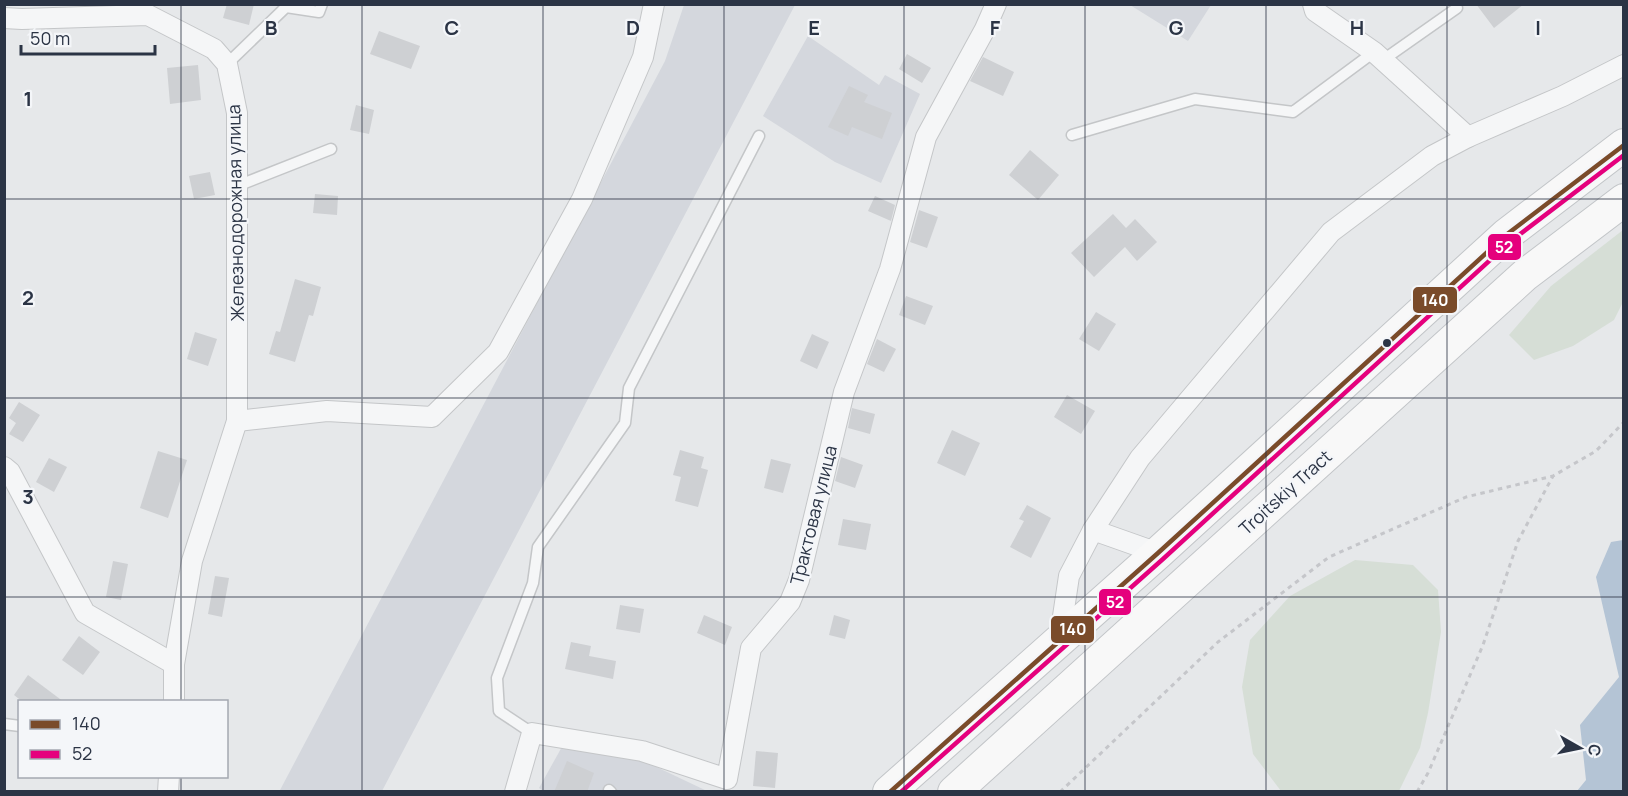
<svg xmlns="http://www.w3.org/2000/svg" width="1628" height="796" font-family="Manrope,sans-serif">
<rect width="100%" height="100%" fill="#e6e8ea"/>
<g fill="#d4d7dd">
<path d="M 684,5 L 795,5 L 382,791 L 279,792 L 665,61 Z"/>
<path d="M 1130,5 L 1211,4 L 1211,5 L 1188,41 Z"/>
<path d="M 808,36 L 879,85 L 885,75 L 920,94 L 881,183 L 835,162 L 763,116 Z"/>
<path d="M 563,745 L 646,762 L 707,791 L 545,792 L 539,788 Z"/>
</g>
<g fill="#d6ded6">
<path d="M 1623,230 L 1623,302 L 1614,320 L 1573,346 L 1534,360 L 1509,335 L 1551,286 Z"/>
<path d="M 1355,560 L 1413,565 L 1438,590 L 1441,632 L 1428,713 L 1420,748 L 1399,791 L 1281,791 L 1253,754 L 1242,687 L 1250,640 L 1290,596 Z"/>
</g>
<path fill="#b4c4d5" d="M 1623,540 L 1623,791 L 1577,791 L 1586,780 L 1580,725 L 1619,677 L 1596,577 L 1611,542 Z"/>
<g fill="#ced0d3">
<path d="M 227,4 L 254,4 L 249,25 L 223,18 Z"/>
<path d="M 1476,4 L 1524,4 L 1494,28 Z"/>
<path d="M 379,31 L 420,46 L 411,69 L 370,54 Z"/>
<path d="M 907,54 L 931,68 L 922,83 L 899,69 Z"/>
<path d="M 983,57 L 1014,72 L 1003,96 L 970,81 Z"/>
<path d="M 198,65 L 201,100 L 170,104 L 167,68 Z"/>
<path d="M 849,86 L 868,95 L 864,102 L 892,113 L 882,139 L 852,127 L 848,136 L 828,127 Z"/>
<path d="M 356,105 L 374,110 L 369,134 L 350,130 Z"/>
<path d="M 1030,150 L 1059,175 L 1038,200 L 1009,175 Z"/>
<path d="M 210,172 L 215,195 L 194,199 L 189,176 Z"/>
<path d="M 315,194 L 338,196 L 337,215 L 313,213 Z"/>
<path d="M 875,196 L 895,205 L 891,221 L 868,211 Z"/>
<path d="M 919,210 L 938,217 L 927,248 L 910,242 Z"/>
<path d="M 1113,214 L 1126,228 L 1135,219 L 1157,242 L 1137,261 L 1125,247 L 1094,277 L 1071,253 Z"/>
<path d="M 295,279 L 321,287 L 313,316 L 309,315 L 295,362 L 269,354 L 276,331 L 280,332 Z"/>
<path d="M 906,296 L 933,306 L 925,325 L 899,315 Z"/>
<path d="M 1096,312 L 1116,324 L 1099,351 L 1079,339 Z"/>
<path d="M 195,332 L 217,339 L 208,366 L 187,359 Z"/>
<path d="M 812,334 L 829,342 L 817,369 L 800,361 Z"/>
<path d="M 877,339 L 896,349 L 884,372 L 867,364 Z"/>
<path d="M 1067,395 L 1095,411 L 1081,434 L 1054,417 Z"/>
<path d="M 19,402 L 40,415 L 23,442 L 9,434 L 16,423 L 9,418 Z"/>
<path d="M 852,408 L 875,414 L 870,434 L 848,428 Z"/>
<path d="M 952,430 L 980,443 L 965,476 L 937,463 Z"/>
<path d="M 680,450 L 704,457 L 701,468 L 708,470 L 698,507 L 675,501 L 681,477 L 673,475 Z"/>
<path d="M 158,451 L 187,460 L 168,518 L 140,508 Z"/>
<path d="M 841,457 L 863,465 L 855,488 L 835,481 Z"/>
<path d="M 49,458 L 67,467 L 54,492 L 36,482 Z"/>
<path d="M 771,459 L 791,464 L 783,493 L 764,488 Z"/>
<path d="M 1027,505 L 1051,518 L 1031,558 L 1010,547 L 1024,521 L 1019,519 Z"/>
<path d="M 843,519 L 871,524 L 866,550 L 838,545 Z"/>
<path d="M 113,561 L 128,564 L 121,600 L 106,597 Z"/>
<path d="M 215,576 L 229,578 L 222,617 L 208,614 Z"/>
<path d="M 620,605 L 644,609 L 640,633 L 616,629 Z"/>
<path d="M 704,615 L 732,627 L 725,645 L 697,633 Z"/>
<path d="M 834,615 L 850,620 L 845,639 L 829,635 Z"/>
<path d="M 79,636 L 100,652 L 83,675 L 62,660 Z"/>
<path d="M 571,642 L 591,646 L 589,656 L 616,661 L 613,679 L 565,669 Z"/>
<path d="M 28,675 L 64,702 L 23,702 L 14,695 Z"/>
<path d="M 756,751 L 778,753 L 775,788 L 753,786 Z"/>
<path d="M 567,761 L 594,773 L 587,792 L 554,792 Z"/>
</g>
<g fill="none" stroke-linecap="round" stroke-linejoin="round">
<g stroke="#c4c6c8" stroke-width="13">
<g id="service">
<path d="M 1383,60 L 1457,8"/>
<path d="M 227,64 L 286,7 L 319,12 L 322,4"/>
<path d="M 1072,135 L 1195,99 L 1293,112 L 1374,52"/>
<path d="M 237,186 L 331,149"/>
<path d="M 4,724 L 20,726"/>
<path d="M 532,733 L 499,711 L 497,678 L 533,583 L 538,547 L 625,423 L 629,388 L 759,136"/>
<path d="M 609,790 L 611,792"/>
</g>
</g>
<g stroke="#c4c6c8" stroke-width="22">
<g id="minor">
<path d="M 1313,4 L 1315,11 L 1374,52 L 1468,137"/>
<path d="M 4,18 L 22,19 L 148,15 L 214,49 L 227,64 L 237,113 L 237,421 L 192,561 L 174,664 L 174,702"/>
<path d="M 237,421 L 327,411 L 432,417 L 498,352 L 582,199 L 643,57 L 654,4"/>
<path d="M 4,467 L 10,472 L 85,613 L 174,664"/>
<path d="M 1093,530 L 1158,553"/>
<path d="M 1059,643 L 1069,576 L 1093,530 L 1140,458 L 1331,232 L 1432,156 L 1468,137 L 1563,96 L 1624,65"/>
<path d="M 168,792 L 169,776"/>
<path d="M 515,792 L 532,733 L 642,751 L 727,779 L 751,648 L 790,602 L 799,580 L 844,392 L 890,269 L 926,137 L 985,29 L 996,4"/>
</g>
</g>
<g stroke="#c2c5c8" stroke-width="34">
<g id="primary">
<path d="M 889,792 L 1158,553 L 1506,235 L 1624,145"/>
<path d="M 954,792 L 1525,275 L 1624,200"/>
</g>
</g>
<g stroke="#c5c6ca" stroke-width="3" stroke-dasharray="4.5 4.5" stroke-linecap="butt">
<path d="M 1060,792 L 1218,642 L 1329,557 L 1466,497 L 1553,476 L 1596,451 L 1624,422"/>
<path d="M 1417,792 L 1428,773 L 1483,645 L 1518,541 L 1553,476"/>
</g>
<use href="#service" stroke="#f5f6f7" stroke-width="10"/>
<use href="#minor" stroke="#f5f6f7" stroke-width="20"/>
<use href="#primary" stroke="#f8f8f8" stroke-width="32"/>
<g stroke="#f4f6f9" stroke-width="9">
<path id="bus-1" d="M 890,792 L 1158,553 L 1506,235 L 1624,145"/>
</g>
<g stroke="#f4f6f9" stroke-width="9">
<path id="bus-2" d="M 901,792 L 1163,559 L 1511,241 L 1624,155"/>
</g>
<use href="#bus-1" stroke="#7a4b2a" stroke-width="4.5"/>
<use href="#bus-2" stroke="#e5007d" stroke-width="4.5"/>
</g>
<path fill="none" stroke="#2b3445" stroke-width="1.5" stroke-opacity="0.55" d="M 181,4 L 181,702M 362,4 L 362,792M 543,4 L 543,792M 724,4 L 724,792M 904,4 L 904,792M 1085,4 L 1085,792M 1266,4 L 1266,792M 1447,4 L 1447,792M 4,199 L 1624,199M 4,398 L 1624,398M 4,597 L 1624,597M 181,776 L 181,792"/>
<circle fill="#2b3445" stroke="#f4f6f9" stroke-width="2" cx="1387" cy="343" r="5"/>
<g text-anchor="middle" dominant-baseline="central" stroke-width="4.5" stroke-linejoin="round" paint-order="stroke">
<g font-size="18" fill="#2b3445" stroke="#f4f6f9">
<text transform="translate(235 213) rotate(-91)">Железнодорожная улица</text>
<text transform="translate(1285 492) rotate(-42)">Troitskiy Tract</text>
<text transform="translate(813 515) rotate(-76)">Трактовая улица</text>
</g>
</g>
<g font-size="20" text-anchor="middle" font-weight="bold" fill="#2b3445" stroke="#f4f6f9" stroke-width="4.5" stroke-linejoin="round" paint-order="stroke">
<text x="271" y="35">B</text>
<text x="452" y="35">C</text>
<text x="633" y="35">D</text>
<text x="814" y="35">E</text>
<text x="995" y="35">F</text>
<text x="1176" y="35">G</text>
<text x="1357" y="35">H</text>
<text x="1538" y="35">I</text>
<text x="28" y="106">1</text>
<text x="28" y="305">2</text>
<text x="28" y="504">3</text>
</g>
<g stroke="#f4f6f9" stroke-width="2">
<rect x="1487" y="233" width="35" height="28" rx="6" fill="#e5007d"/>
<rect x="1412" y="286" width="46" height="28" rx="6" fill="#7a4b2a"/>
<rect x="1098" y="588" width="34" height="28" rx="6" fill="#e5007d"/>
<rect x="1050" y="615" width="45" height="29" rx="6" fill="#7a4b2a"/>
</g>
<g font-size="16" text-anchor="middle" font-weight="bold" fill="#fff">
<text x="1504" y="253">52</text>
<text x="1435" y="306">140</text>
<text x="1115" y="608">52</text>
<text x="1073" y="635">140</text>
</g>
<rect width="1628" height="796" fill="none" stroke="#2b3445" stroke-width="12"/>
<rect x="18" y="700" width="210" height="78" fill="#f4f6f9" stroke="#a4a8b1" stroke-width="1.5"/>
<rect x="30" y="720" width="30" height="9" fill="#7a4b2a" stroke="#a4a8b1" stroke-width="1.5"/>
<text x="72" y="730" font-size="18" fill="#2b3445">140</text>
<rect x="30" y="750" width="30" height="9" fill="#e5007d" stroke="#a4a8b1" stroke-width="1.5"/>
<text x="72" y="760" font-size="18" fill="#2b3445">52</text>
<g transform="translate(1580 748) rotate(99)" stroke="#f4f6f9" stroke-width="4.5" paint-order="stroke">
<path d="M0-4.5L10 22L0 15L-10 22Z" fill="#2b3445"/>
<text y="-9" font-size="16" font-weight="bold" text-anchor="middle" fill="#2b3445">С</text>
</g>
<path d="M21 45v9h134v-9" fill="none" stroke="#2b3445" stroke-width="3"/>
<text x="30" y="45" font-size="18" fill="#2b3445" stroke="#f4f6f9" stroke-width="4.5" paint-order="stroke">50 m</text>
</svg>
